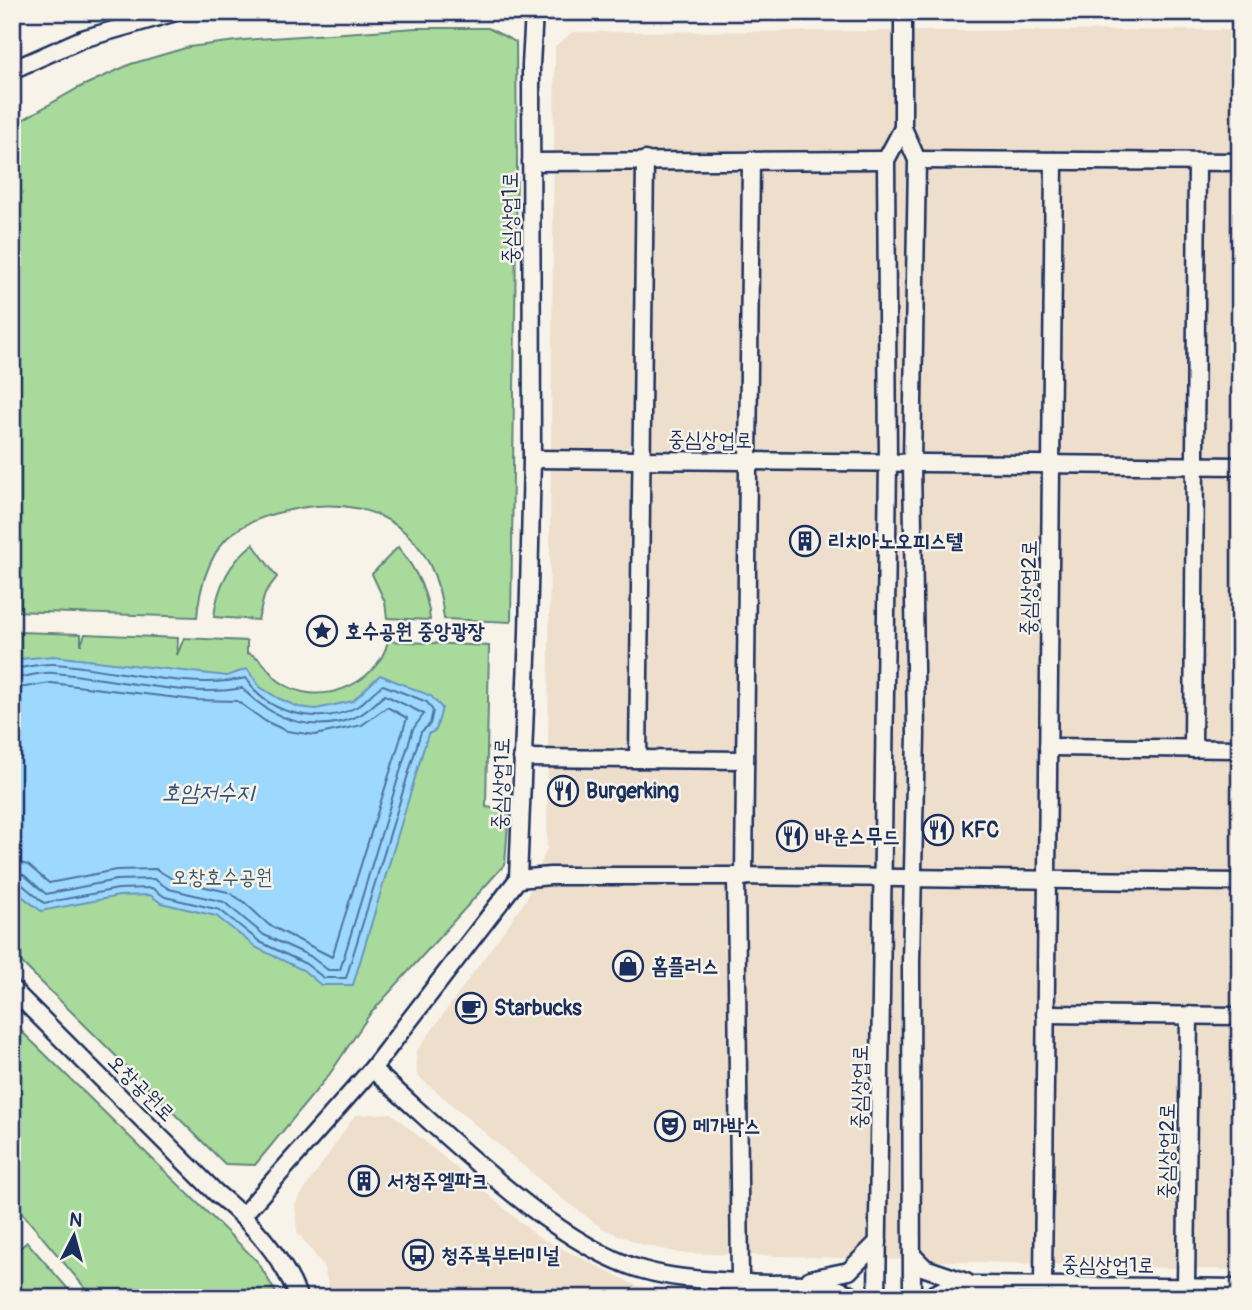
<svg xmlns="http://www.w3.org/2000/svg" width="1252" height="1310" font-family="Pangolin,'Poor Story',sans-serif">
<rect width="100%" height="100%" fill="#f7f3e8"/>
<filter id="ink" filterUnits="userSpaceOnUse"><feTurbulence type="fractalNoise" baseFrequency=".0143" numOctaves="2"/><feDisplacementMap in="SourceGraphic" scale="14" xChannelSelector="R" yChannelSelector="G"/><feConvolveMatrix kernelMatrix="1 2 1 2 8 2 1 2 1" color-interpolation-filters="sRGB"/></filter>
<g filter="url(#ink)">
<g fill="#eedecc">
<path d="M 1240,30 L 1240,1270 L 680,1253 L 640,1244 L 602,1228 L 560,1197 L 417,1075 L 416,1052 L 526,900 L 547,849 L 555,46 L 573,32 Z"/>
<path d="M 391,1113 L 537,1236 L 637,1286 L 716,1298 L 332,1298 L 323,1265 L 297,1232 L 295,1204 L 355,1115 Z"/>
</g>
<g fill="#a8da9b" stroke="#62847c" stroke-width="2">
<path d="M 416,28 L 488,28 L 516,42 L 517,162 L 511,622 L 444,619 C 436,532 375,492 290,510 C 269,514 243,523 227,538 C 208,557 199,591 197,617 L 12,611 L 12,126 L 78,88 L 131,64 L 189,47 L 244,40 Z"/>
<path d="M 253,544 L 277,577 L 265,593 L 258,620 L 214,617 C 217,587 229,563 253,544 Z"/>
<path d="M 398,547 C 416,569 428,592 430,620 L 387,618 L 385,602 L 372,574 Z"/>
<path d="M 12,628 L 18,632 L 81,634 L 81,645 L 85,634 L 178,638 L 177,655 L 184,638 L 247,641 L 247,653 C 264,657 266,671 279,681 C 317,710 378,685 388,641 L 489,646 L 486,807 L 509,810 L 505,864 L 370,1014 L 329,1075 L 255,1165 L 225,1164 L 12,953 Z"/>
<path d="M 12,1022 L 258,1262 L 279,1298 L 77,1298 L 86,1289 L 18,1208 L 12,1212 Z"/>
<path d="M 27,1242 L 76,1298 L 20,1298 L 12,1289 L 12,1255 Z"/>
</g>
<path fill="#9dd9fe" stroke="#6995be" stroke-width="2" d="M 53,656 L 227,676 L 247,669 L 260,687 L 278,698 L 298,707 L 316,709 L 353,701 L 380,675 L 431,696 L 442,708 L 436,730 L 428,734 L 353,985 L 321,985 L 303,970 L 257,948 L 216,916 L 161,903 L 150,895 L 119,896 L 41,911 L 18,893 L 12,882 L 12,664 L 20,659 Z"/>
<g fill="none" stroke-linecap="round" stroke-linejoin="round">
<g stroke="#4f739e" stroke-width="2">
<path d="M 12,669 C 26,668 39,663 54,664 C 114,668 188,691 246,678 C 250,682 252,687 255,691 C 279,717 328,724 358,706 C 367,700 374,690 383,685 L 427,702 L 433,711 L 430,724 L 421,732 L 346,978 L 324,978 L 306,964 L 260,942 L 220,910 L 165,897 L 152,888 L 118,889 L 44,903 L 19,882 L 12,881"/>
<path d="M 12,678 C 27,678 39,671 54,673 C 108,677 191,699 242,688 C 272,720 317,736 360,715 C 369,710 377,701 385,695 L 424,714 L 413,729 L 340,970 L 328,970 L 310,956 L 264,935 L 224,902 L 169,889 L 154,879 L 116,880 L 46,894 L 24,875 L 12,872"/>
<path d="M 12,689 L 51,683 L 195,700 L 237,701 L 265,721 L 287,731 L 315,735 L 362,725 L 387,707 L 407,718 L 332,957 L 269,925 L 244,902 L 228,892 L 174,880 L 156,869 L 116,870 L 49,883 L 28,865 L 12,861"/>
</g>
<g stroke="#1b2f5e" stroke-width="21">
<g id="minor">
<path d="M 903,12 L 903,128 L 917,160 L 912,463 L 916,734 L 911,962 L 912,1298"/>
<path d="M 12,70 L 82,39 L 176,12"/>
<path d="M 917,160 L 1240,162"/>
<path d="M 531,162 L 886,160"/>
<path d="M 532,459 L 1240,466"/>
<path d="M 1048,747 L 1240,749"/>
<path d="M 1193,749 L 1197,162"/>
<path d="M 522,758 L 745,760"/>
<path d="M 638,759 L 645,160"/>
<path d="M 736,876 L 740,1282"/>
<path d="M 744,877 L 751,160"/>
<path d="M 518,879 L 550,876 L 736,876 L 1240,882"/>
<path d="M 12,989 L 216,1193 C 251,1221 282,1256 299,1298"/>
<path d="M 1045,1014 L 1240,1016"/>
<path d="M 372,1069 C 444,1132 553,1245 643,1270 C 678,1280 713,1280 748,1283 C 785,1287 823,1276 856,1298"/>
<path d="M 243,1215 L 372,1069 L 518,879 L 528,633 L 532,459 L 531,65 L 534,12"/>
<path d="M 912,1255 L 925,1268 L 966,1282"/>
<path d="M 810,1279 L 849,1271 L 878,1242"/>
<path d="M 1043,1285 L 1054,161"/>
<path d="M 1186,1287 L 1189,1015"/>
<path d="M 877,1298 L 888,462 L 886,160 L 903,128"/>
<path d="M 927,1298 L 948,1287 L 975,1285 L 1240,1288"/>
</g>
</g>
<use href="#minor" stroke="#f7f3e8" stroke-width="16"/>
</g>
</g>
<defs>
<g id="building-ring" transform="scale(1.575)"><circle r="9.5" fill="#f7f3e8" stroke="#1b2f5e" stroke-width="1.5"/><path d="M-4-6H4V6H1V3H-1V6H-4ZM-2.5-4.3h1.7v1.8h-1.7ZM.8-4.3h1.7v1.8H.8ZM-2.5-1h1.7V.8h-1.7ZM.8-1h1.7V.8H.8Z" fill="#1b2f5e"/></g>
<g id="sight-ring" transform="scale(1.575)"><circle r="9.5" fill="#f7f3e8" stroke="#1b2f5e" stroke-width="1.5"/><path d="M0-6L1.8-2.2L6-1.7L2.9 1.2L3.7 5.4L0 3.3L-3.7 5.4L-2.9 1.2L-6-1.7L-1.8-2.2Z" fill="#1b2f5e"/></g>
<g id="restaurant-ring" transform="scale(1.575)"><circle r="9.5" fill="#f7f3e8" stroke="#1b2f5e" stroke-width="1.5"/><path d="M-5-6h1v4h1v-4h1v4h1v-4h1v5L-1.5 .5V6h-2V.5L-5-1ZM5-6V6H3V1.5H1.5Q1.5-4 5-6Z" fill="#1b2f5e"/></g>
<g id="shop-ring" transform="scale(1.575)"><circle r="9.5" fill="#f7f3e8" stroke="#1b2f5e" stroke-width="1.5"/><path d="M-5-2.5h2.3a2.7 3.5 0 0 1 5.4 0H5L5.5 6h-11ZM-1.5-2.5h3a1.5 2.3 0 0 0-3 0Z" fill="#1b2f5e"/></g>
<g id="cafe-ring" transform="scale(1.575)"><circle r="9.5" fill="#f7f3e8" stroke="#1b2f5e" stroke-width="1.5"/><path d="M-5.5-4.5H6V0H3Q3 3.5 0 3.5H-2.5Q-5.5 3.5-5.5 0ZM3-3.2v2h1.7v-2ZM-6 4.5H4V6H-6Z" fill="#1b2f5e"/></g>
<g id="theatre-ring" transform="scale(1.575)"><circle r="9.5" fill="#f7f3e8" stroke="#1b2f5e" stroke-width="1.5"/><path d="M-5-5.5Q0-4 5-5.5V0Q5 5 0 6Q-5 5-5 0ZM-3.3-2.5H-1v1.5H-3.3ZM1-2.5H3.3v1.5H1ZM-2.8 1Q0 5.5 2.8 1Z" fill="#1b2f5e"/></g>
<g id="bus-ring" transform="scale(1.575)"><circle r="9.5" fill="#f7f3e8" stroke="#1b2f5e" stroke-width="1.5"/><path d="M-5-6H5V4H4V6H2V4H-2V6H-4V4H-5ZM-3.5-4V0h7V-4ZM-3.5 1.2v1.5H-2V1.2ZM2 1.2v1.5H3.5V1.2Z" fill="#1b2f5e"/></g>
</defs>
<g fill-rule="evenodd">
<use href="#building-ring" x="805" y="541"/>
<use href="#sight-ring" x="322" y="631"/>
<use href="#restaurant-ring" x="563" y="791"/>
<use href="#restaurant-ring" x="938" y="830"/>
<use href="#restaurant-ring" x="792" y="836"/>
<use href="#shop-ring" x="628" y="966"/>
<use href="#cafe-ring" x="471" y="1008"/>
<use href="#theatre-ring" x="670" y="1126"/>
<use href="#building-ring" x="364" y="1181"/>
<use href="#bus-ring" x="418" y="1255"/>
</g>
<g text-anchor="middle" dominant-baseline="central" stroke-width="5" stroke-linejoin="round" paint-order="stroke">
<g font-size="21" fill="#1b2f5e" stroke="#f7f3e8">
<text transform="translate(510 218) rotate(-90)">중심상업1로</text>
<text transform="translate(710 440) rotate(1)">중심상업로</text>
<text transform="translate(1029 588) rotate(-89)">중심상업2로</text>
<text transform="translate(501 784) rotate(-88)">중심상업1로</text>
<text transform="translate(860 1087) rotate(-89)">중심상업로</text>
<text transform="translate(141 1088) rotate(45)">오창공원로</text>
<text transform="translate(1167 1151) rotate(-89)">중심상업2로</text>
<text transform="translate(1108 1265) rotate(1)">중심상업1로</text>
</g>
<g font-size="21" font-weight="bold" fill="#1b2f5e" stroke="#f7f3e8" text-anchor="start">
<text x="828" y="541">리치아노오피스텔</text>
<text x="345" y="631">호수공원 중앙광장</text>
<text x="586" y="791">Burgerking</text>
<text x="961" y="830">KFC</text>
<text x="815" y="836">바운스무드</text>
<text x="651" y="966">홈플러스</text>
<text x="494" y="1008">Starbucks</text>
<text x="693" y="1126">메가박스</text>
<text x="387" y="1181">서청주엘파크</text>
<text x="441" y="1255">청주북부터미널</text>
</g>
<g font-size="21" fill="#3e5a6d" stroke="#f7f3e8">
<text x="222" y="877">오창호수공원</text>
</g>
<g font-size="23" font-style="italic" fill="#35517e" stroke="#f7f3e8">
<text x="208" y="792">호암저수지</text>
</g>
</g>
<rect width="1252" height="1310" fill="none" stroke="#f7f3e8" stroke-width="42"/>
<rect x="21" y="21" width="1210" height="1268" fill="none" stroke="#1b2f5e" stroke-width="2.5" filter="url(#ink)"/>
<g transform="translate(74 1236) rotate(6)" stroke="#f7f3e8" stroke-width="5" paint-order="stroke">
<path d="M0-5L12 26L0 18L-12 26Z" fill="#1b2f5e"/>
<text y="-10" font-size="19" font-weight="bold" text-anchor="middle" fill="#1b2f5e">N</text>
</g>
</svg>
